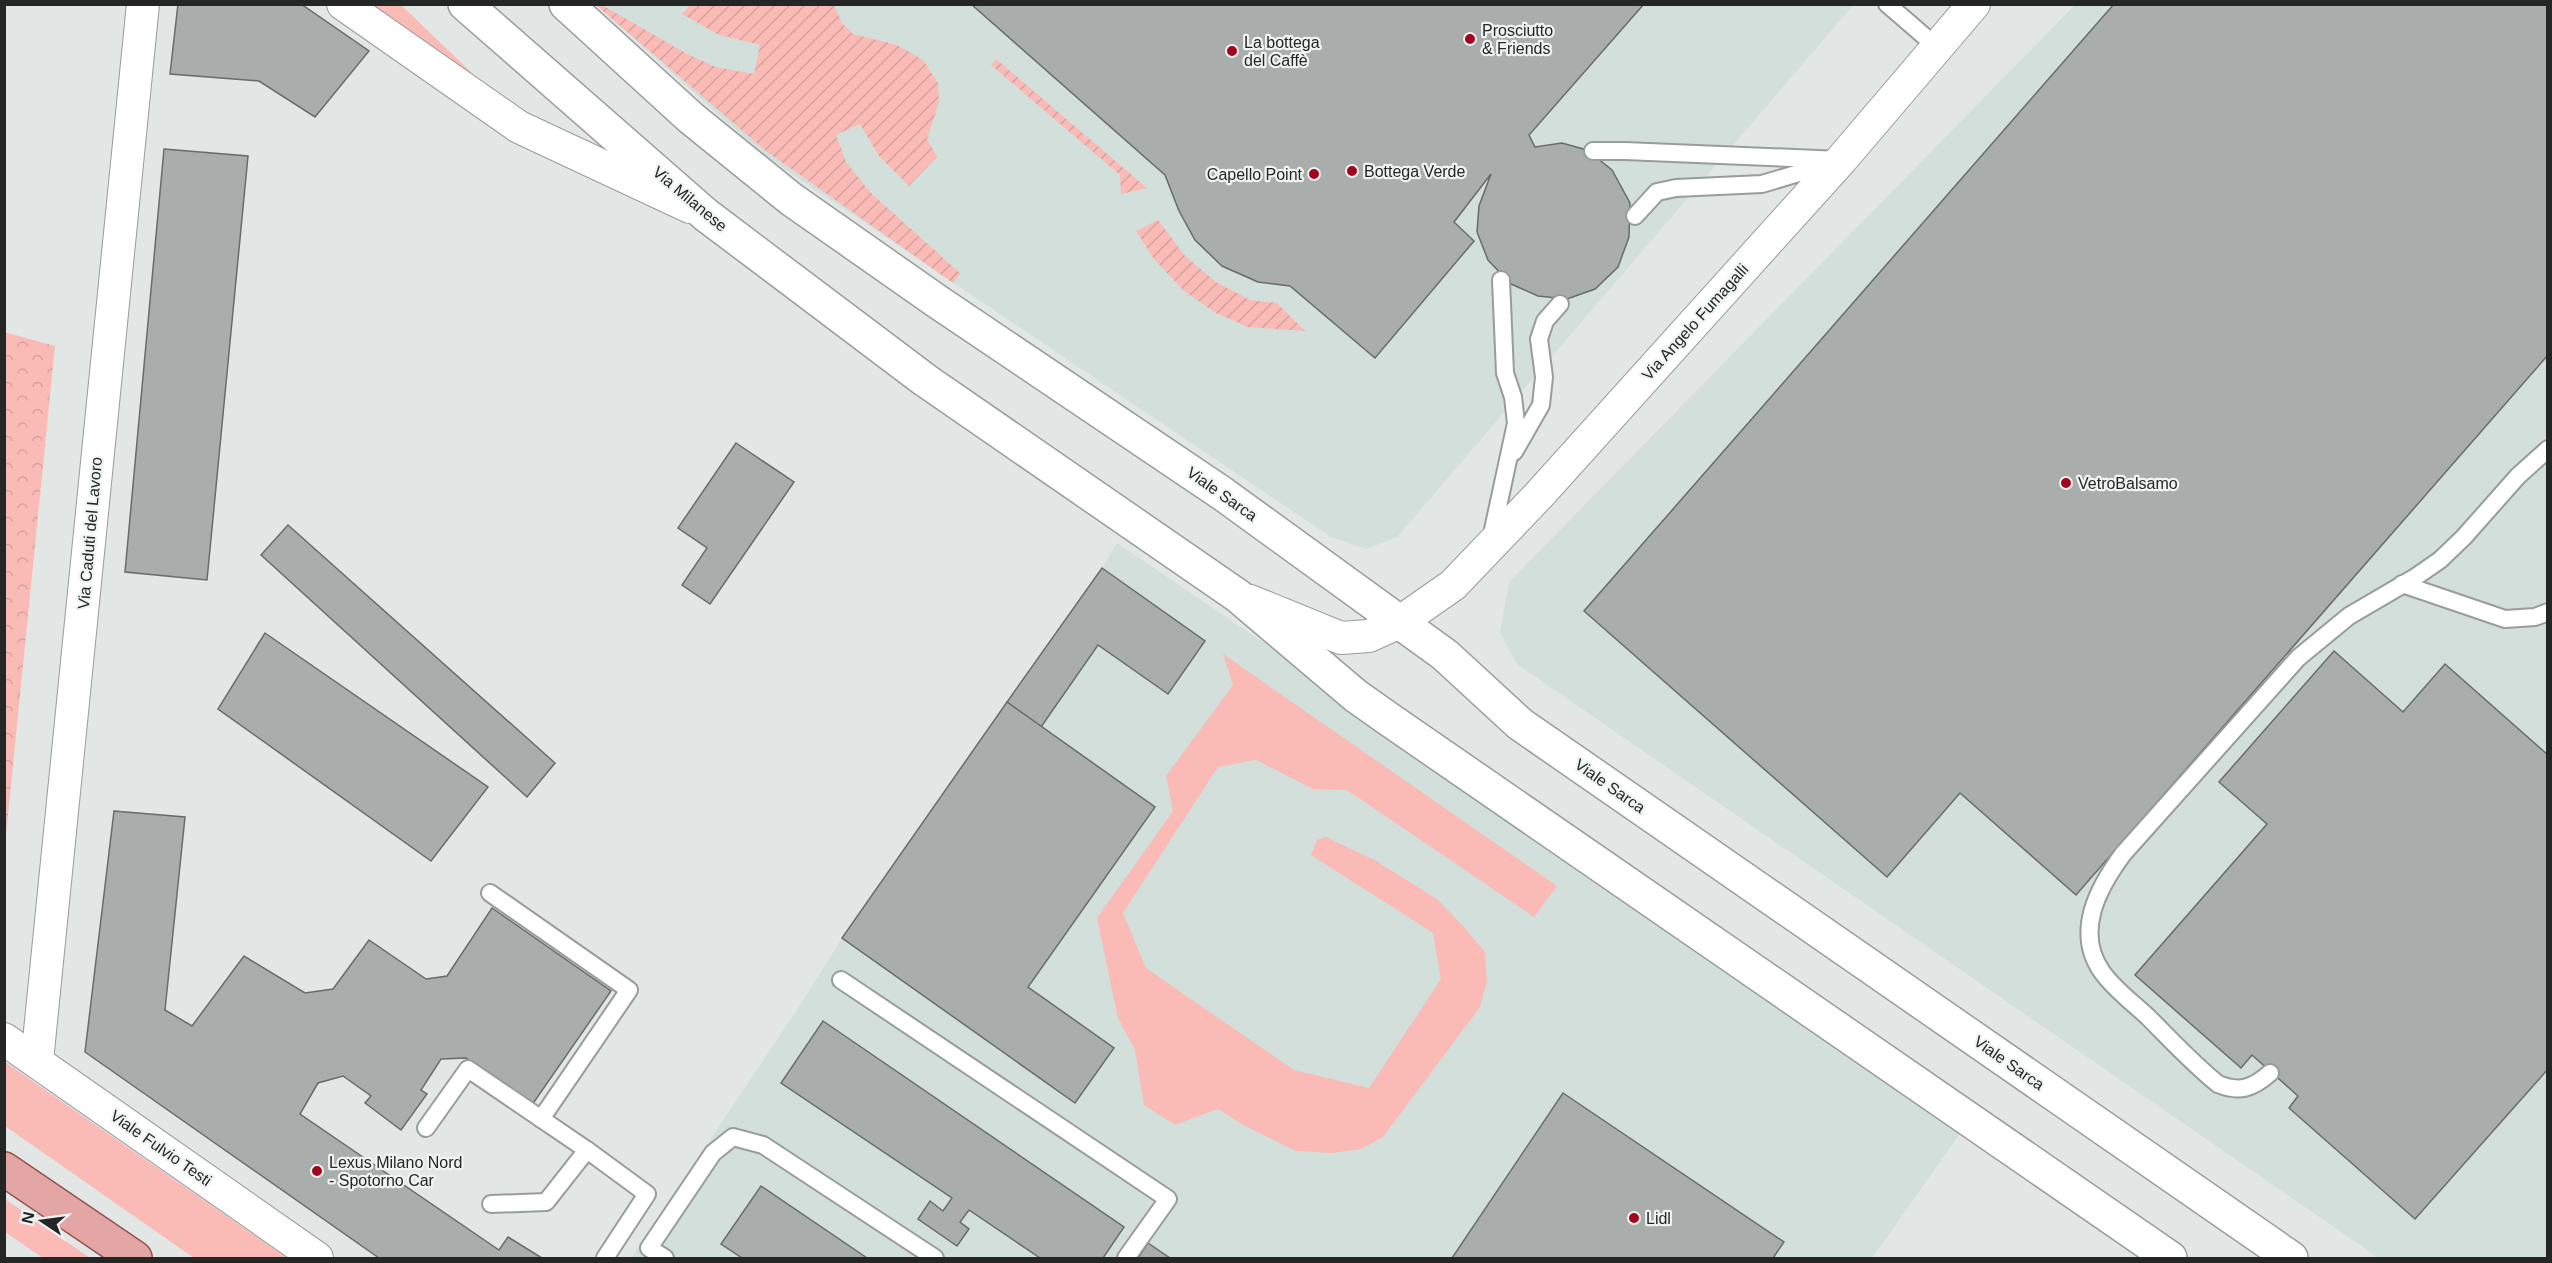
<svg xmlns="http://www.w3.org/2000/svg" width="2552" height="1263" font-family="Helvetica,sans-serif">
<defs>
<pattern id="park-crowns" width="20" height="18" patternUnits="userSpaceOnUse" patternTransform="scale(1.5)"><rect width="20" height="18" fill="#fabbb6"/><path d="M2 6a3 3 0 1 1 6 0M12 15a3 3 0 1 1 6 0" fill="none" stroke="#d6a19c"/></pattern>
<pattern id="garden-furrows" width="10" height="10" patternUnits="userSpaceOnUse" patternTransform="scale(1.5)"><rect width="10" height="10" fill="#fabbb6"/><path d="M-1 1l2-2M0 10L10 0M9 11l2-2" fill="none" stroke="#d6a19c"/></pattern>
</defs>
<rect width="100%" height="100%" fill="#e2e6e5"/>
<g fill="#d2dfda">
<path d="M 596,5 L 1853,5 L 1397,537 L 1366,549 L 1331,537 L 764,155 Z"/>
<path d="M 2075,5 L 2547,5 L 2547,1258 L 2379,1258 L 1517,664 L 1500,633 L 1509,582 Z"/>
<path d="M 1117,543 L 1968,1122 L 1872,1258 L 631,1258 L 801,1004 L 842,938 L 1102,568 Z"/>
</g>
<g fill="#fabbb6">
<path d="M 362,5 L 401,5 L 473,74 L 470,78 Z"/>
<path d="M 1223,654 L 1557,886 L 1534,917 L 1347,790 L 1313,789 L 1256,760 L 1218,767 L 1123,913 L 1146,968 L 1294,1070 L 1369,1088 L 1441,979 L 1433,933 L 1311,855 L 1317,840 L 1326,837 L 1376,861 L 1437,899 L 1463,926 L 1485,952 L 1487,981 L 1480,1007 L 1383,1137 L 1361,1149 L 1332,1153 L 1296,1151 L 1245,1126 L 1218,1109 L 1175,1125 L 1144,1105 L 1135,1050 L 1118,1018 L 1097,918 L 1173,811 L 1166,776 L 1233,685 Z"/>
<path d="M 5,1062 L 287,1258 L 194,1258 L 5,1126 Z"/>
<path d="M 5,1199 L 90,1258 L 43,1258 L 5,1232 Z"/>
</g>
<path fill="url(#park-crowns)" d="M 4,332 L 55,346 L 5,845 L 4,845 Z"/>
<g fill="url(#garden-furrows)">
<path d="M 596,5 L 602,5 L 689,55 L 716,67 L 754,74 L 760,45 L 719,35 L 682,14 L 690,5 L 834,5 L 842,23 L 853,34 L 897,45 L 923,60 L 938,83 L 939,102 L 927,139 L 937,157 L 909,186 L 879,156 L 860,124 L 836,135 L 846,162 L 871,193 L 960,273 L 953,283 L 766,151 Z"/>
<path d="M 996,59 L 1147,188 L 1121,194 L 1120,175 L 991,65 Z"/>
<path d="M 1158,220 L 1185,256 L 1216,282 L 1250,300 L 1277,303 L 1305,331 L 1248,327 L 1216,313 L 1184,291 L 1154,259 L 1136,231 Z"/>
</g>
<g fill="#a9adab" stroke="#686c6b" stroke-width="1.5">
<path d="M 178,4 L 301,4 L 369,51 L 315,117 L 259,81 L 170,74 Z"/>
<path d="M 971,4 L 1644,4 L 1529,135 L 1535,147 L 1562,143 L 1587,150 L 1612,170 L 1630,203 L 1629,237 L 1618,267 L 1595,289 L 1567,299 L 1538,296 L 1511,284 L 1488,260 L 1477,232 L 1479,206 L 1491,174 L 1454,222 L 1474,241 L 1375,358 L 1290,286 L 1258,282 L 1222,266 L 1195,240 L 1179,211 L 1165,175 Z"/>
<path d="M 2114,4 L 2548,4 L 2548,355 L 2076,895 L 1960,793 L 1887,877 L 1584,611 Z"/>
<path d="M 164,149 L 248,156 L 207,580 L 125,572 Z"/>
<path d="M 736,443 L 794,482 L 710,604 L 682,585 L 707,548 L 678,528 Z"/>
<path d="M 288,525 L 555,763 L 527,797 L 261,555 Z"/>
<path d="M 1102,568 L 1205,641 L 1168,694 L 1098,645 L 1041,727 L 1007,702 Z"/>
<path d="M 265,633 L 488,787 L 431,861 L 218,709 Z"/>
<path d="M 2334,651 L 2403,712 L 2445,664 L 2548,755 L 2548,1069 L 2415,1219 L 2289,1108 L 2298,1096 L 2252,1055 L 2241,1068 L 2135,975 L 2267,824 L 2219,782 Z"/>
<path d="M 1007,702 L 1155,807 L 1028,987 L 1114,1048 L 1075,1103 L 842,938 Z"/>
<path d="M 114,811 L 185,817 L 165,1010 L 192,1026 L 244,956 L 305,993 L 333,989 L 369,940 L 426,979 L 447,976 L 492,908 L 611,991 L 532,1105 L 466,1058 L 441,1059 L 421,1090 L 427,1094 L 401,1130 L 365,1103 L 371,1096 L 343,1076 L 318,1083 L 300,1114 L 499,1250 L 508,1237 L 542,1258 L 379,1258 L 85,1052 Z"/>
<path d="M 823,1021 L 1124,1227 L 1103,1258 L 1040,1258 L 969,1210 L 960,1222 L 969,1229 L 957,1246 L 918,1219 L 930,1201 L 943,1211 L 952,1198 L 781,1083 Z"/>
<path d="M 1563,1093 L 1784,1242 L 1773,1258 L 1452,1258 Z"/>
<path d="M 761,1186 L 867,1258 L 742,1258 L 721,1244 Z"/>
<path d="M 1148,1243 L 1170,1258 L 1138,1258 Z"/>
</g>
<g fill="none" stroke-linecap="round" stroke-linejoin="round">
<g stroke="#989c9b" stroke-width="20">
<g id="service">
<path d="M 1887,4 L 1938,48"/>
<path d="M 1593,151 L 1625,151 L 1841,160"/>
<path d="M 1635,216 L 1657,192 L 1676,188 L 1762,184 L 1829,164"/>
<path d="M 1514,452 L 1541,405 L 1544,377 L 1539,339 L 1545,321 L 1560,304"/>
<path d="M 1491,539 L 1516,423 L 1513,397 L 1505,373 L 1501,280"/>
<path d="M 2402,584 L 2505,619 L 2535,617 L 2548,612"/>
<path d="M 490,893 L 629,990 L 541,1119"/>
<path d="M 841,980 L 1168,1199 L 1126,1258"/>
<path d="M 2270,1073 C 2253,1088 2240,1093 2218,1084 C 2193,1064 2171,1040 2148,1017 C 2133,1003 2114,989 2102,972 C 2074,932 2098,888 2123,854 L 2298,658 L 2349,616 L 2414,578 L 2440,560 L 2464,537 L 2518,476 L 2548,449"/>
<path d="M 426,1128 L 468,1069 L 587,1150 L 647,1194 L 605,1258"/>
<path d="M 491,1204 L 546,1202 L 587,1150"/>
<path d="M 665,1258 L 649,1248 L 713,1153 L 733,1137 L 763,1145 L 935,1258"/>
</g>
</g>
<g stroke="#989c9b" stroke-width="34">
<g id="minor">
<path d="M 343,4 L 519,127 L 690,207"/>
<path d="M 1250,601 L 1341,638 L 1369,636 L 1400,622 L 1453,585 L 1539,495 L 1841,160 L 1974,4"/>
<path d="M 4,1039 L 317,1258"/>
<path d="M 37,1061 L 143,4"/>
</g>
</g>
<g stroke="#989c9b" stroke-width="36">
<g id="tertiary">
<path d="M 465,4 L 706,215 L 925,380 L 1238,596 L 1356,696 L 1390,720 L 2170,1258"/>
<path d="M 566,4 L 691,118 L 791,199 L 938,302 L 1223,494 L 1445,655 L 1520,724 L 2291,1258"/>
</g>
</g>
<g stroke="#955350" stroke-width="36">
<path id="primary" d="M 4,1169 L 135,1258"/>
</g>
<use href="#service" stroke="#fff" stroke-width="16"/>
<use href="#minor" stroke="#fff" stroke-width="32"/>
<use href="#tertiary" stroke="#fff" stroke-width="33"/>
<use href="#primary" stroke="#e4a6a4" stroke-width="33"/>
</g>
<g fill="#a2051e" stroke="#eff4f2" stroke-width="2">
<circle cx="1470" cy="39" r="6"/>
<circle cx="1232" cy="51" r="6"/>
<circle cx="1352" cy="171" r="6"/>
<circle cx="1314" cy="174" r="6"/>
<circle cx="2066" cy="483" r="6"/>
<circle cx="317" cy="1171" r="6"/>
<circle cx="1634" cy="1218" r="6"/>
</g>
<g text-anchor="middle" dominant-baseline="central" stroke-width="4.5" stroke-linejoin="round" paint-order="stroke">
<g font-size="16" fill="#242625" stroke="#eff4f2" text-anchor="start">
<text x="1482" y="30">Prosciutto<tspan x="1482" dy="18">&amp; Friends</tspan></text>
<text x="1244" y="42">La bottega<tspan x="1244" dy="18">del Caffè</tspan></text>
<text x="1364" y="171">Bottega Verde</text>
<text x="1302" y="174" text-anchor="end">Capello Point</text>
<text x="2078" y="483">VetroBalsamo</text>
<text x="329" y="1162">Lexus Milano Nord<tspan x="329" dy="18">- Spotorno Car</tspan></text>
<text x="1646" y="1218">Lidl</text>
</g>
<g font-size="16" fill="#242625" stroke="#eff4f2">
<text transform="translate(690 199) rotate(40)">Via Milanese</text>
<text transform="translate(1695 322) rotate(-48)">Via Angelo Fumagalli</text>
<text transform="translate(1222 494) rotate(35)">Viale Sarca</text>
<text transform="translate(90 533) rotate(-85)">Via Caduti del Lavoro</text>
<text transform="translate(1610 786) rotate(35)">Viale Sarca</text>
<text transform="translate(2009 1063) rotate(35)">Viale Sarca</text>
<text transform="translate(161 1148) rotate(35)">Viale Fulvio Testi</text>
</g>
</g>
<rect width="2552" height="1263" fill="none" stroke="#242625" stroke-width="12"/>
<g transform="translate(42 1221) rotate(283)" stroke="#eff4f2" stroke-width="4.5" paint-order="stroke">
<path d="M0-4.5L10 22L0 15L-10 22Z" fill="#242625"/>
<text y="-9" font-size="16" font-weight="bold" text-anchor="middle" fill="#242625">N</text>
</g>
</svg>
